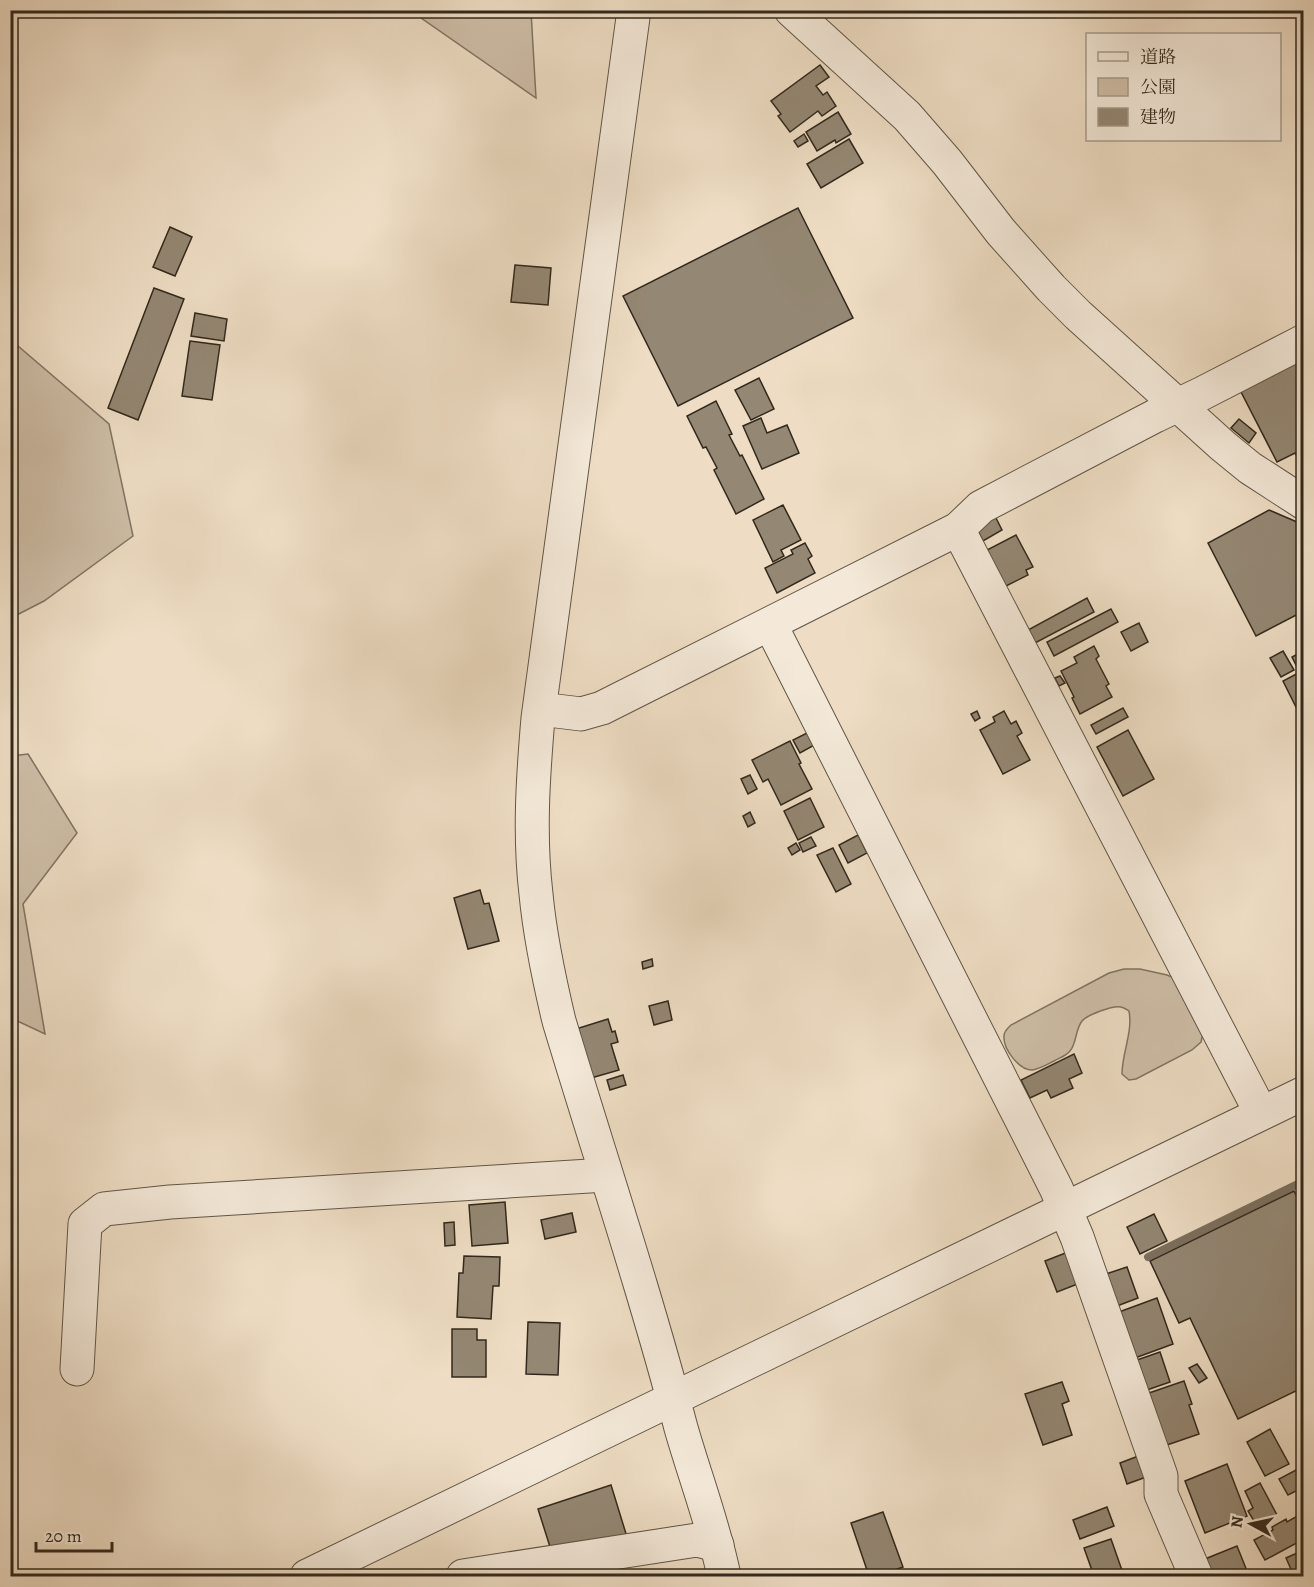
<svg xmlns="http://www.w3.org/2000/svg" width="1314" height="1587" font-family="Alegreya,'Noto Serif JP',serif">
<rect width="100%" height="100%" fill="#eeddc4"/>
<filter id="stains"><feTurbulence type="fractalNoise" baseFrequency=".00333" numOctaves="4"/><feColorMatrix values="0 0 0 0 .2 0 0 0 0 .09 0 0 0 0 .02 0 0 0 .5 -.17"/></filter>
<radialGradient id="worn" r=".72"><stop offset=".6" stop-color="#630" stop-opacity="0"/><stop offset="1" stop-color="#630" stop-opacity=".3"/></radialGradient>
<g fill="#cebea7" stroke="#807462" stroke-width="1.5">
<path d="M 411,11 L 531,11 L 536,98 Z"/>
<path d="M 11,340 L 109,424 L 133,536 L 44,601 L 11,618 Z"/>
<path d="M 28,754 L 77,833 L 23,904 L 45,1034 L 11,1018 L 11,756 Z"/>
<path d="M 1124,969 L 1140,969 L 1167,975 L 1179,980 L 1204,1029 L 1201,1042 L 1192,1050 L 1136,1079 L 1129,1080 L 1122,1074 C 1122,1053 1133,1032 1129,1011 C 1126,1009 1125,1008 1121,1007 C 1113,1005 1087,1015 1082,1021 C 1075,1030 1077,1043 1070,1051 C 1066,1056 1059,1058 1054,1061 C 1048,1064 1040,1069 1032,1070 C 1019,1070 1003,1049 1004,1036 C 1004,1031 1008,1028 1011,1025 L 1109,973 Z"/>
</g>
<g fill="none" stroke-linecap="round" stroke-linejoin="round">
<path stroke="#7c705f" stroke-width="8" d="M 1148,1257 L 1304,1181"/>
</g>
<g fill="#948773" stroke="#32291c" stroke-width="1.5">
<path d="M 820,65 L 829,77 L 816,86 L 823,95 L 827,92 L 836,106 L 822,116 L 818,111 L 790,132 L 778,116 L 781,114 L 771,101 Z"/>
<path d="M 838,112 L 851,134 L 836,143 L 835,140 L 817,151 L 806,132 Z"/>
<path d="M 804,134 L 808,141 L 798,147 L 794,141 Z"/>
<path d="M 849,139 L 863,163 L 821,188 L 807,164 Z"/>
<path d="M 798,208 L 853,318 L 678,406 L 623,296 Z"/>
<path d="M 170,227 L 192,237 L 175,276 L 153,267 Z"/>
<path d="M 515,265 L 551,268 L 548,305 L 511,302 Z"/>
<path d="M 154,288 L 184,299 L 138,420 L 108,408 Z"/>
<path d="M 195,313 L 227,319 L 224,341 L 191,336 Z"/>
<path d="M 190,341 L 220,345 L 212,400 L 182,396 Z"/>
<path d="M 1304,355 L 1304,469 L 1295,453 L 1277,462 L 1239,388 Z"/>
<path d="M 759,378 L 774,409 L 751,420 L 735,390 Z"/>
<path d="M 716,401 L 732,434 L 729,435 L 740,456 L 742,455 L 764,499 L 736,514 L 714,470 L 717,468 L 706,447 L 703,448 L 687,416 Z"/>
<path d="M 761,418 L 767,433 L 787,425 L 799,453 L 762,469 L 743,426 Z"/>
<path d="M 1239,419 L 1256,433 L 1249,443 L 1231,428 Z"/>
<path d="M 783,505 L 801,540 L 781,550 L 784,556 L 773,562 L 753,520 Z"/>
<path d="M 1269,510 L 1304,525 L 1304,611 L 1256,636 L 1208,543 Z"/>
<path d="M 995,516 L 1002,530 L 983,541 L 976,527 Z"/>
<path d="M 1016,535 L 1033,567 L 1026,570 L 1028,575 L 1006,586 L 987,550 Z"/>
<path d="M 805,543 L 812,556 L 808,559 L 815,573 L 777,593 L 765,568 L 793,554 L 791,550 Z"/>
<path d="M 1087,598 L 1094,612 L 1035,643 L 1028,630 Z"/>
<path d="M 1111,609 L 1118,622 L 1054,656 L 1047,642 Z"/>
<path d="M 1139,623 L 1148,642 L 1131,651 L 1121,632 Z"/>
<path d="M 1094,646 L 1099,656 L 1096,659 L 1109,684 L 1106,686 L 1112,697 L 1080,714 L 1072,698 L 1074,697 L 1061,671 L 1077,663 L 1074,657 Z"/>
<path d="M 1283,651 L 1294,670 L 1281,677 L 1270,658 Z"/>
<path d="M 1303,651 L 1304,666 L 1298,669 L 1292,657 Z"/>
<path d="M 1304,670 L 1304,704 L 1296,707 L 1283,681 Z"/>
<path d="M 1060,676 L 1065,683 L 1059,686 L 1055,678 Z"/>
<path d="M 1123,708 L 1128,717 L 1096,734 L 1091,725 Z"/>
<path d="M 977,711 L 980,718 L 975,721 L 971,714 Z"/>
<path d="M 1004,711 L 1011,724 L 1016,721 L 1022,733 L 1017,736 L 1030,760 L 1003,774 L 980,730 L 995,722 L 993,717 Z"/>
<path d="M 1128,730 L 1154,779 L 1123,796 L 1097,747 Z"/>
<path d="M 811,731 L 818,743 L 800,753 L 793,740 Z"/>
<path d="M 790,741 L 801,763 L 799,764 L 812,789 L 781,805 L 768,779 L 763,782 L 752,760 Z"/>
<path d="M 750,775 L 757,789 L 748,794 L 741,779 Z"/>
<path d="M 810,798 L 824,827 L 798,840 L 784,811 Z"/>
<path d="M 750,812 L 755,823 L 748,827 L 743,816 Z"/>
<path d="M 858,835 L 867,853 L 848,863 L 839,845 Z"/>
<path d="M 811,837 L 816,846 L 803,852 L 799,843 Z"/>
<path d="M 796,843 L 800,850 L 792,855 L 788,848 Z"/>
<path d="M 833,848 L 851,884 L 836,892 L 817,855 Z"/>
<path d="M 480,890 L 484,904 L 489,903 L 499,941 L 468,949 L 454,898 Z"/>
<path d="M 652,959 L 653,966 L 643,969 L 642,962 Z"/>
<path d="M 668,1001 L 672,1020 L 654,1025 L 649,1006 Z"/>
<path d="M 608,1019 L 612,1032 L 615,1031 L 618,1042 L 611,1044 L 619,1070 L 591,1078 L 576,1029 Z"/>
<path d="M 1074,1054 L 1082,1073 L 1069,1079 L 1073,1088 L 1051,1098 L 1047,1090 L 1030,1098 L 1021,1080 Z"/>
<path d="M 623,1075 L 626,1085 L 610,1090 L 607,1080 Z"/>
<path d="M 1294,1191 L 1304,1211 L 1304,1387 L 1238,1419 L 1190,1318 L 1179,1323 L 1150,1261 Z"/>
<path d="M 505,1202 L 508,1243 L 472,1246 L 469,1205 Z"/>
<path d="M 572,1213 L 576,1232 L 545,1239 L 541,1220 Z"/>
<path d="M 1154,1214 L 1167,1241 L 1140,1254 L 1127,1227 Z"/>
<path d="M 454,1222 L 455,1245 L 445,1246 L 444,1223 Z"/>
<path d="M 1068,1252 L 1080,1283 L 1057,1292 L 1045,1261 Z"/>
<path d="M 464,1256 L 500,1257 L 499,1286 L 493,1286 L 491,1319 L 457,1317 L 459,1273 L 463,1273 Z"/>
<path d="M 1127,1267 L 1138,1298 L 1117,1306 L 1106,1274 Z"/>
<path d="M 1157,1298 L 1173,1344 L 1135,1358 L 1119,1312 Z"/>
<path d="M 528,1322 L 560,1323 L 558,1375 L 526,1374 Z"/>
<path d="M 452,1329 L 477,1329 L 477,1340 L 486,1340 L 486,1377 L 452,1377 Z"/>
<path d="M 1160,1352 L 1170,1382 L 1144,1391 L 1137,1360 Z"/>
<path d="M 1197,1364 L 1207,1378 L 1199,1383 L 1189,1368 Z"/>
<path d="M 1184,1381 L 1192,1404 L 1189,1405 L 1199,1434 L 1164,1446 L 1146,1394 Z"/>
<path d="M 1062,1382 L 1069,1401 L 1062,1404 L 1072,1435 L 1043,1445 L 1025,1394 Z"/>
<path d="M 1270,1429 L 1289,1464 L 1265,1476 L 1247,1442 Z"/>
<path d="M 1141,1455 L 1149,1476 L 1127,1484 L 1120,1463 Z"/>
<path d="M 1227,1464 L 1247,1516 L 1205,1533 L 1185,1481 Z"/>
<path d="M 1296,1470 L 1304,1487 L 1288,1495 L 1279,1479 Z"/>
<path d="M 1260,1483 L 1277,1515 L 1257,1526 L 1248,1511 L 1253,1508 L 1245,1491 Z"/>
<path d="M 611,1485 L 627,1537 L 552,1553 L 538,1509 Z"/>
<path d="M 1107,1507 L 1114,1526 L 1080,1539 L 1073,1520 Z"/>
<path d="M 883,1512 L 903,1567 L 878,1576 L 869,1576 L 851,1523 Z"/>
<path d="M 1301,1514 L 1304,1518 L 1304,1539 L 1265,1560 L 1254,1540 L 1273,1530 L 1272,1527 L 1286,1519 L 1287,1522 Z"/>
<path d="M 1111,1539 L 1124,1576 L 1094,1576 L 1084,1548 Z"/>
<path d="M 1237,1546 L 1249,1576 L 1212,1576 L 1205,1559 Z"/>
<path d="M 1304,1550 L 1304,1576 L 1294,1576 L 1286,1558 Z"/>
</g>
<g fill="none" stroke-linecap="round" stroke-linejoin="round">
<g stroke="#615646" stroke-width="35">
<g id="minor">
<path d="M 634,10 L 538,718 C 533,777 529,835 536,894 C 540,937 549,979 559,1021 C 600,1157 645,1291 681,1428 C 695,1477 714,1526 724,1576"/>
<path d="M 791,10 L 907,116 L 947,162 L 1001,232 L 1051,288 L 1078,315 L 1223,446 L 1250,468 L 1304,503"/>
<path d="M 958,529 L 1261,1113"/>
<path d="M 770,624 L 1056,1188 L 1077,1237 L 1161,1476 L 1161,1494 L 1196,1576"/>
<path d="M 540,709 L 581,714 L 602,708 L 958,529 L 981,507 L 1155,416 L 1201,394 L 1304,341"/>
<path d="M 77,1369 L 85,1224 L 104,1209 L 170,1202 L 606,1175"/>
<path d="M 307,1576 L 1304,1093"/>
<path d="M 463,1576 L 697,1540 L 717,1545"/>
</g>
</g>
<use href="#minor" stroke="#f4e9d9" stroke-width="33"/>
</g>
<rect width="1314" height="1587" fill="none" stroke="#eeddc4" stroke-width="36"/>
<rect x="12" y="12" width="1290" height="1563" fill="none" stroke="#32291c" stroke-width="3"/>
<rect x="18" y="18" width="1278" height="1551" fill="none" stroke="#32291c" stroke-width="1.5"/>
<rect x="1086" y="33" width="195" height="108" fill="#f4e9d9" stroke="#a69c8d" stroke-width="1.5"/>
<rect x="1098" y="52" width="30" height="9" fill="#f4e9d9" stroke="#a69c8d" stroke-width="1.5"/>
<text x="1140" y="63" font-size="18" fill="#32291c">道路</text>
<rect x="1098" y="78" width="30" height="18" fill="#cebea7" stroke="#a69c8d" stroke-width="1.5"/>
<text x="1140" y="93" font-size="18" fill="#32291c">公園</text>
<rect x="1098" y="108" width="30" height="18" fill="#948773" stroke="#a69c8d" stroke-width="1.5"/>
<text x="1140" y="123" font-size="18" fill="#32291c">建物</text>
<g transform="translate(1251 1524) rotate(278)" stroke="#f4e9d9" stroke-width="4.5" paint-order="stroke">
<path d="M0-4.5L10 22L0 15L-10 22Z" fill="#32291c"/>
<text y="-9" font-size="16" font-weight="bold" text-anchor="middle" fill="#32291c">N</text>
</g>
<path d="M36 1542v9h76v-9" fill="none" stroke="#32291c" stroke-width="3"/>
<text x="45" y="1542" font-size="18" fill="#32291c" stroke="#f4e9d9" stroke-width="4.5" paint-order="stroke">20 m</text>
<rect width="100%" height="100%" filter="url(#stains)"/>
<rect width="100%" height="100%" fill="url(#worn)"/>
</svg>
